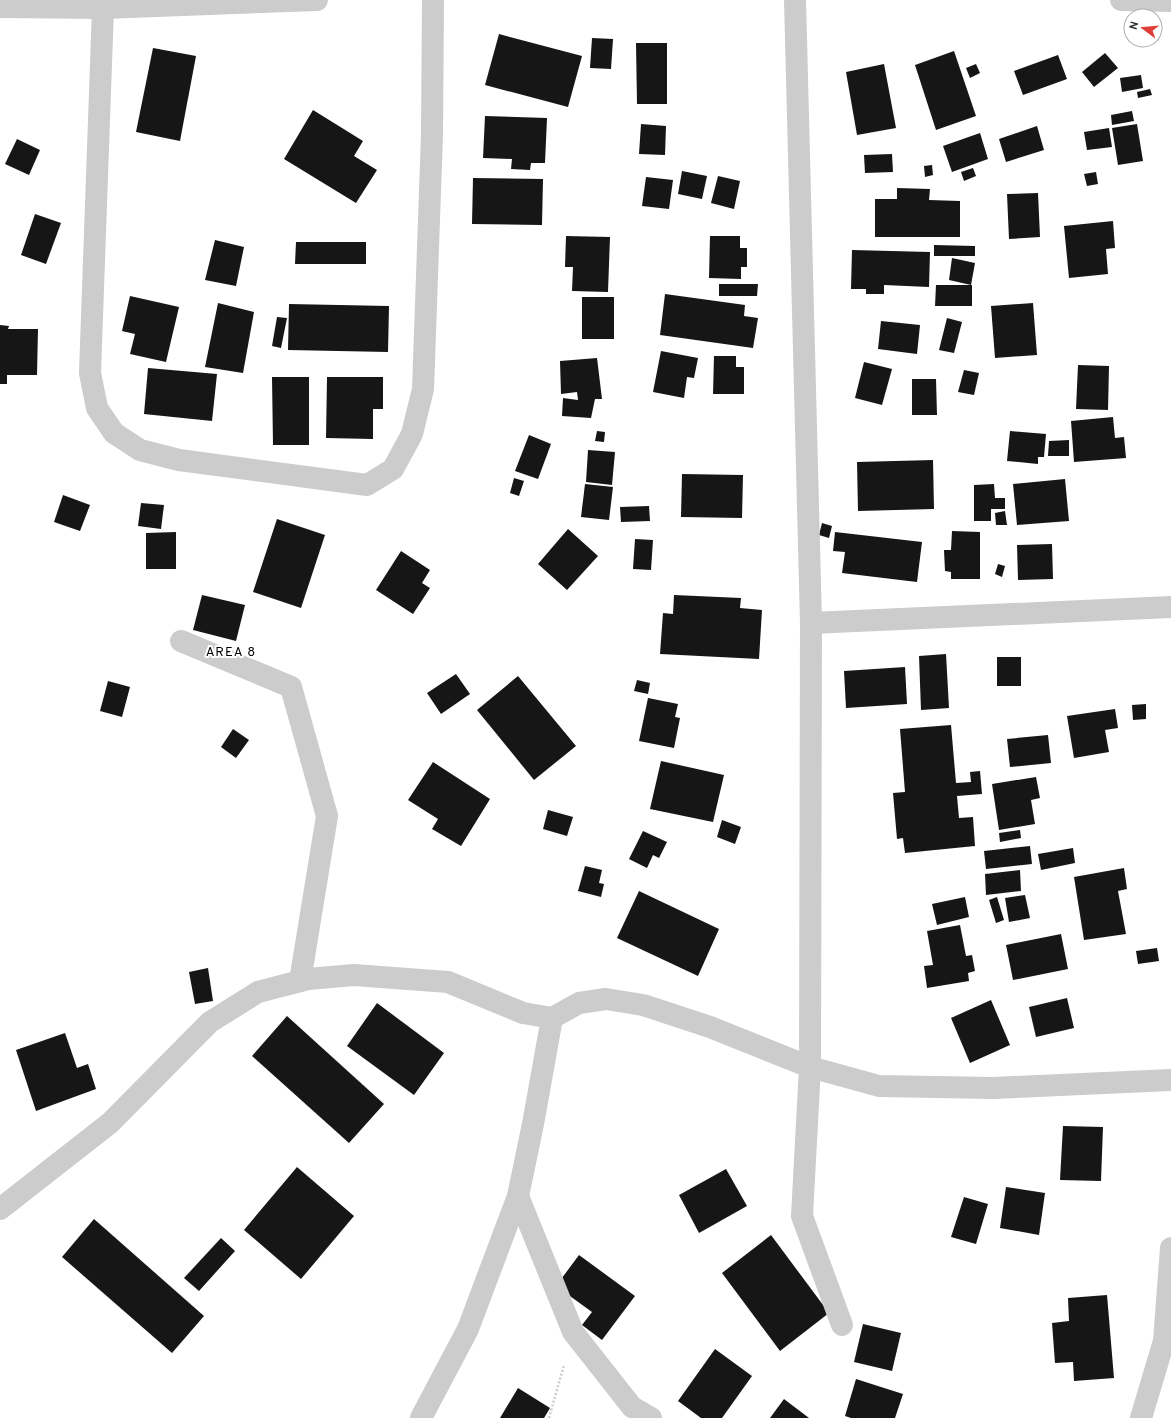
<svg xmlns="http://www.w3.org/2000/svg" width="1171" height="1418" font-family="Overpass,sans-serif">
<rect width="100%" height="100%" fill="#fff"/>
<g fill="#161616">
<path d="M 499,34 L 582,56 L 568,107 L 485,85 Z"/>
<path d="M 592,38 L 613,39 L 611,69 L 590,68 Z"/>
<path d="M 636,43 L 667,43 L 667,104 L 637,104 Z"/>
<path d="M 153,48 L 196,56 L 180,141 L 136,132 Z"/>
<path d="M 954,51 L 976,116 L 936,130 L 915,65 Z"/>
<path d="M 1105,53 L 1118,68 L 1094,87 L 1082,72 Z"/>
<path d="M 1058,55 L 1067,79 L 1023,95 L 1014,71 Z"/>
<path d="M 884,64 L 896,128 L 857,135 L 846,72 Z"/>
<path d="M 976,64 L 980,73 L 970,78 L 966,68 Z"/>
<path d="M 1141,75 L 1143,88 L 1122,92 L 1120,78 Z"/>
<path d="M 1150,89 L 1152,95 L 1138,98 L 1137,92 Z"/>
<path d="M 313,110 L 363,141 L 354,156 L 377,170 L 356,203 L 284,159 Z"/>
<path d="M 1132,111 L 1134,121 L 1112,125 L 1111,115 Z"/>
<path d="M 485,116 L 547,118 L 545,163 L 531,163 L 530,170 L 511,169 L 512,159 L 483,158 Z"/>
<path d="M 641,124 L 666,126 L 665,155 L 639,154 Z"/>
<path d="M 1137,124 L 1143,161 L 1118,165 L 1112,128 Z"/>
<path d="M 1037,126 L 1044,150 L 1006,162 L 999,139 Z"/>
<path d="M 1109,128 L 1112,147 L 1087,150 L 1084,132 Z"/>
<path d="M 980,133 L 988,159 L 952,172 L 943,146 Z"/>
<path d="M 17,139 L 40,150 L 29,175 L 5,164 Z"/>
<path d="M 892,154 L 893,172 L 865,173 L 864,155 Z"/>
<path d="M 932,165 L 933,175 L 925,177 L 924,166 Z"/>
<path d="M 973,168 L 976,176 L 964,181 L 961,172 Z"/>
<path d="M 682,171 L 707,176 L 702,199 L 678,194 Z"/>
<path d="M 1096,172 L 1098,184 L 1087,186 L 1084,174 Z"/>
<path d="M 718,176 L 740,181 L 734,209 L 711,203 Z"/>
<path d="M 646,177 L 673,180 L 669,209 L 642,206 Z"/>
<path d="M 473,178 L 543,179 L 542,225 L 472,224 Z"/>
<path d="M 897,188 L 930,189 L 929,200 L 960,201 L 960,237 L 875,237 L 875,199 L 897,199 Z"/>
<path d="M 1038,193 L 1040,237 L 1009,239 L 1007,194 Z"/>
<path d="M 35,214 L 61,223 L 46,264 L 21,255 Z"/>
<path d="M 1113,221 L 1115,248 L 1106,249 L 1108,274 L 1069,278 L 1064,226 Z"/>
<path d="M 566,236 L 610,237 L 608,292 L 572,291 L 573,267 L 565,267 Z"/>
<path d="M 710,236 L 740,236 L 740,248 L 747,248 L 747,267 L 741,267 L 741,279 L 709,278 Z"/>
<path d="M 215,240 L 244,247 L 236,286 L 205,280 Z"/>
<path d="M 296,242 L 366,242 L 366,264 L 295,264 Z"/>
<path d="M 934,245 L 975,246 L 975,256 L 934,256 Z"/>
<path d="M 852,250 L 930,252 L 929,287 L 884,285 L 884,294 L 866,294 L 866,289 L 851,289 Z"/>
<path d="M 952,258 L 975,263 L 971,285 L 949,280 Z"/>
<path d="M 719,284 L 758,284 L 757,296 L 719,296 Z"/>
<path d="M 936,285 L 972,285 L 972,306 L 935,306 Z"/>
<path d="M 665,294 L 745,305 L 744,316 L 758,318 L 753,348 L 660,335 Z"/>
<path d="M 130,296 L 179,307 L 166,362 L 130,354 L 135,334 L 122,331 Z"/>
<rect x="582" y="297" width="32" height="42"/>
<path d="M 218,303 L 254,312 L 243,373 L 205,367 Z"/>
<path d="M 1033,303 L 1037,355 L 995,358 L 991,306 Z"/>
<path d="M 289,304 L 389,306 L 388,352 L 288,350 Z"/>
<path d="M 277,317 L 287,318 L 281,348 L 272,346 Z"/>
<path d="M 947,318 L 962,322 L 954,353 L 939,350 Z"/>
<path d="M 881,321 L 920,325 L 917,354 L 878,349 Z"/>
<path d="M 0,325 L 9,326 L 8,329 L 38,329 L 37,375 L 7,375 L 7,384 L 0,384 Z"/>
<path d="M 661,351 L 698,358 L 694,378 L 687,377 L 684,398 L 653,392 Z"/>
<path d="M 714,356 L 736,356 L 736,367 L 744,367 L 744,394 L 713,394 Z"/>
<path d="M 597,358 L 602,399 L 595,399 L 591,418 L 562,416 L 563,398 L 578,400 L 577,392 L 561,394 L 560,361 Z"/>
<path d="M 864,362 L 892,369 L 882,405 L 855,398 Z"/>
<path d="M 1078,365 L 1109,366 L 1108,410 L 1076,409 Z"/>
<path d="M 148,368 L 217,374 L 212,421 L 144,414 Z"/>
<path d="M 964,370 L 979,373 L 974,395 L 958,392 Z"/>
<path d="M 272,377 L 309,377 L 309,445 L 273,445 Z"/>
<path d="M 327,377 L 383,377 L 383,409 L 373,409 L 373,439 L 326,438 Z"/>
<path d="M 912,379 L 936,379 L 937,415 L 912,415 Z"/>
<path d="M 1113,417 L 1115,438 L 1124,437 L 1126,458 L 1074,462 L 1071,421 Z"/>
<path d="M 597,431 L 605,432 L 604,442 L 595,441 Z"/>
<path d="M 1010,431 L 1046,434 L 1044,457 L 1038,457 L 1038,464 L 1007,461 Z"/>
<path d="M 529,435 L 551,444 L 538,479 L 515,471 Z"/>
<path d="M 1069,440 L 1069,456 L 1048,456 L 1049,441 Z"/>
<path d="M 588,450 L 615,452 L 612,485 L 586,482 Z"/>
<path d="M 933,460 L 934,509 L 858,511 L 857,462 Z"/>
<path d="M 682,474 L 743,475 L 742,518 L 681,517 Z"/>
<path d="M 514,478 L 524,481 L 519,496 L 510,493 Z"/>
<path d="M 1065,479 L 1069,521 L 1017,525 L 1013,484 Z"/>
<path d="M 585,484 L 613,487 L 609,520 L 581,517 Z"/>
<path d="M 994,484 L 995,498 L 1005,498 L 1005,509 L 991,509 L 991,521 L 974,521 L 974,485 Z"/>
<path d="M 63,495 L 90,505 L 80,531 L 54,522 Z"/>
<path d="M 141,503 L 164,505 L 161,529 L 138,526 Z"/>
<path d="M 649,506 L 650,521 L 621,522 L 620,507 Z"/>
<path d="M 1005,511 L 1007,525 L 996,525 L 995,513 Z"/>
<path d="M 277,519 L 325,535 L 301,608 L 253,592 Z"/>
<path d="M 822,523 L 832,526 L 829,538 L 819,535 Z"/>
<path d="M 568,529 L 598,556 L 567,590 L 538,564 Z"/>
<path d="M 952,531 L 980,532 L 980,579 L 951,579 L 951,572 L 945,571 L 944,550 L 951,550 Z"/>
<path d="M 176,532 L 176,569 L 146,569 L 146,533 Z"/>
<path d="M 835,532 L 922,542 L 917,582 L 842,573 L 845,552 L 833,551 Z"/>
<path d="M 635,539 L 653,540 L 651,570 L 633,569 Z"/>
<path d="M 1052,544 L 1053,579 L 1018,580 L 1017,545 Z"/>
<path d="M 401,551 L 430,570 L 422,583 L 430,588 L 413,614 L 376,590 Z"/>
<path d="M 998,564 L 1005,566 L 1002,577 L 995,574 Z"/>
<path d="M 202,595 L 245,605 L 236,641 L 193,630 Z"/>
<path d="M 674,595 L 741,598 L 740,608 L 762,610 L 759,659 L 660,654 L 663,613 L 673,614 Z"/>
<path d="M 946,654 L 949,708 L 921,710 L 919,656 Z"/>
<rect x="997" y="657" width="24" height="29"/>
<path d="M 905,667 L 907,704 L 846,708 L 844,671 Z"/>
<path d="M 456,674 L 470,694 L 441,714 L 427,693 Z"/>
<path d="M 518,676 L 576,746 L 534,780 L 477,710 Z"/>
<path d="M 637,680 L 650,683 L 648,694 L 634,691 Z"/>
<path d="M 108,681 L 130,687 L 122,717 L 100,711 Z"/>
<path d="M 648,698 L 678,704 L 675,717 L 680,718 L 674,748 L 639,741 Z"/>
<path d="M 1146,704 L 1146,719 L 1133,720 L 1132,705 Z"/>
<path d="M 1115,709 L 1118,728 L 1105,730 L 1109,752 L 1074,758 L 1067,716 Z"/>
<path d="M 951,725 L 956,783 L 971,782 L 970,772 L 980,771 L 982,794 L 957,796 L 959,818 L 973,817 L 975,846 L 905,853 L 903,838 L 897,839 L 893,793 L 905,792 L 900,729 Z"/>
<path d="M 233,729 L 249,740 L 236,758 L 221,747 Z"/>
<path d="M 1048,735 L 1051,763 L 1010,767 L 1007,739 Z"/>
<path d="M 661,761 L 724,775 L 713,822 L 650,809 Z"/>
<path d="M 433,762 L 490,799 L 461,846 L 432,829 L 438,819 L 408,800 Z"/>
<path d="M 1036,777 L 1040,798 L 1031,800 L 1035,824 L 999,830 L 992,784 Z"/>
<path d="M 548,810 L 573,817 L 567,836 L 543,829 Z"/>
<path d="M 722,820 L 741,827 L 735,844 L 717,837 Z"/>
<path d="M 1020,830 L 1021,838 L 1000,842 L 999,833 Z"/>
<path d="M 643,831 L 667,842 L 659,858 L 653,855 L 647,868 L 629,859 Z"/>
<path d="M 1030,846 L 1032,864 L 986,869 L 984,851 Z"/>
<path d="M 1073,848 L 1075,863 L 1041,870 L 1038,854 Z"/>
<path d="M 585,866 L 602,870 L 599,883 L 604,884 L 601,897 L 578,891 Z"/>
<path d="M 1124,868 L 1127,889 L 1118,891 L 1126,934 L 1084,940 L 1074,877 Z"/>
<path d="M 1020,870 L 1021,891 L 986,895 L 985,874 Z"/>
<path d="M 639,891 L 719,929 L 698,976 L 617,938 Z"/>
<path d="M 1025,895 L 1030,918 L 1009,922 L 1005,898 Z"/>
<path d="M 965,897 L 969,917 L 937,925 L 932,904 Z"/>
<path d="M 997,897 L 1004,920 L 996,923 L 989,900 Z"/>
<path d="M 960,925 L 966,956 L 972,955 L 975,971 L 968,973 L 969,981 L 927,988 L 924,966 L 933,965 L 927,931 Z"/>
<path d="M 1061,934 L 1068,969 L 1013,980 L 1006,945 Z"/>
<path d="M 1157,948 L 1159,961 L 1138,964 L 1136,951 Z"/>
<path d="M 208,968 L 213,1001 L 195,1004 L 189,972 Z"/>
<path d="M 1067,998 L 1074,1028 L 1036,1037 L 1029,1007 Z"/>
<path d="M 991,1000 L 1010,1045 L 970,1063 L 951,1018 Z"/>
<path d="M 377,1003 L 444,1053 L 414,1095 L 347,1046 Z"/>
<path d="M 287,1016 L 384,1104 L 349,1143 L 252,1056 Z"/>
<path d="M 65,1033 L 77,1068 L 88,1064 L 96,1089 L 36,1111 L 16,1050 Z"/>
<path d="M 1063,1126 L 1103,1127 L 1101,1181 L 1060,1180 Z"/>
<path d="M 297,1167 L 354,1216 L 301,1279 L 244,1230 Z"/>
<path d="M 726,1169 L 747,1206 L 699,1233 L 679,1195 Z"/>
<path d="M 1006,1187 L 1045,1193 L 1039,1235 L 1000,1228 Z"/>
<path d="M 964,1197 L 988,1204 L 976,1244 L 951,1237 Z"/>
<path d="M 94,1219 L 204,1316 L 172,1353 L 62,1257 Z"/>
<path d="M 771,1235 L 829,1313 L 780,1351 L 722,1273 Z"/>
<path d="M 221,1238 L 235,1251 L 199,1291 L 184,1278 Z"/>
<path d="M 579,1255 L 635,1296 L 602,1340 L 582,1325 L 592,1312 L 556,1286 Z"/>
<path d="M 1107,1295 L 1114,1378 L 1074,1381 L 1073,1362 L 1055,1363 L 1052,1323 L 1069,1321 L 1068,1298 Z"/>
<path d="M 863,1324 L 901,1333 L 892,1371 L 854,1362 Z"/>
<path d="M 715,1349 L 752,1376 L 722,1418 L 701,1418 L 678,1401 Z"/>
<path d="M 856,1379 L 903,1394 L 895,1418 L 851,1418 L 845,1416 Z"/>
<path d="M 518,1388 L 550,1408 L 544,1418 L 500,1418 Z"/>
<path d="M 784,1399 L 809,1418 L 770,1418 Z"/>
</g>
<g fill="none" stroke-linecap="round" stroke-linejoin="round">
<path stroke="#ccc" stroke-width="2.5" stroke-dasharray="2 2" stroke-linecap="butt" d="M 549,1418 L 564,1365"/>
<g stroke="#ccc" stroke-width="22">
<path d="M 795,0 L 811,623 L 810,1067 L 879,1086 L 993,1088 L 1171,1080"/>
<path d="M 1121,0 L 1171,1"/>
<path d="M 0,7 L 103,8 L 317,0"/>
<path d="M 103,8 L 90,373 L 97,408 L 114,433 L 140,450 L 179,460 L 367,485 L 393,469 L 412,434 L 423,389 L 432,135 L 433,0"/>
<path d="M 811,623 L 1171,607"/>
<path d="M 181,641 L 291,687 L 327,816 L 300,981"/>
<path d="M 518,1196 L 573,1332 L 632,1407 L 651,1418"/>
<path d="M 0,1209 L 110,1123 L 210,1022 L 258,992 L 308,979 L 354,975 L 448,982 L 523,1013 L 552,1018 L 579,1003 L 606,999 L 643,1005 L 710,1027 L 810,1067 L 802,1216 L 842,1325"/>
<path d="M 421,1418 L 468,1329 L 518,1196 L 533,1124 L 552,1018"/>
<path d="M 1141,1418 L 1164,1341 L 1171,1248"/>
</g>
</g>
<g text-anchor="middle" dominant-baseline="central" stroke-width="4" stroke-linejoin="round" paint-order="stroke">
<g font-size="13" letter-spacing="1" fill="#000" stroke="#fff">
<text x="231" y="653">AREA 8</text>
</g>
</g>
<g transform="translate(1143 28) rotate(286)"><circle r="19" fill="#ffffff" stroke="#acacac"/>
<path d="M0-3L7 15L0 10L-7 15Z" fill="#df3f38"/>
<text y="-6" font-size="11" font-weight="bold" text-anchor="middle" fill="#2f2f2f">N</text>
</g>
</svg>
